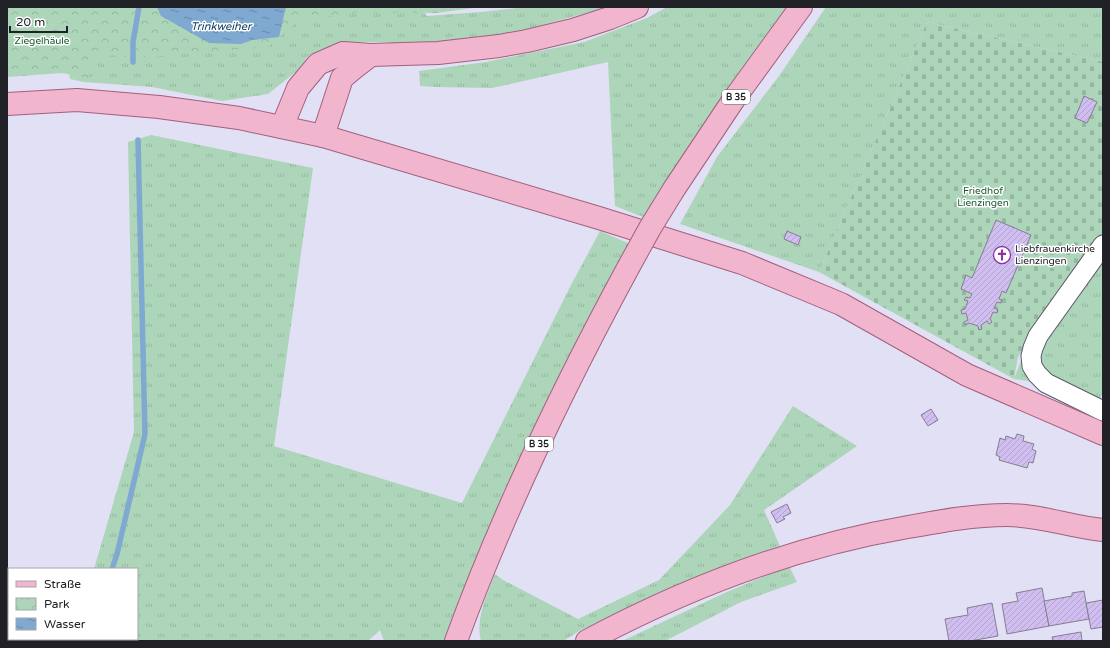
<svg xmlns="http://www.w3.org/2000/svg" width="1110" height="648" font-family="'Varela Round',sans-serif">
<defs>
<pattern id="grass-tufts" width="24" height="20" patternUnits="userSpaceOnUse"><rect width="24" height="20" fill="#acd5b9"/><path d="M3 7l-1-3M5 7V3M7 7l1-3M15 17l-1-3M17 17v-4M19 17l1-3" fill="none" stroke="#94b79f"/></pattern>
<pattern id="cemetery-stones" width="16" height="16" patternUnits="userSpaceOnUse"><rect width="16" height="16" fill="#acd5b9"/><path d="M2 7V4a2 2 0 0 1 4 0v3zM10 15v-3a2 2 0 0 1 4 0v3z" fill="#94b79f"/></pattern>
<pattern id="park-crowns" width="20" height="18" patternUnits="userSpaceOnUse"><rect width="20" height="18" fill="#acd5b9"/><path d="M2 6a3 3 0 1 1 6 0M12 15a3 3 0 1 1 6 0" fill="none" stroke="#94b79f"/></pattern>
<pattern id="water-ripples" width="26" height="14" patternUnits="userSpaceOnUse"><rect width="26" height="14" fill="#80a9d1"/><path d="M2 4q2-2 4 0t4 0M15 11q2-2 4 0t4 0" fill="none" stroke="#6889aa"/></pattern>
<pattern id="building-hatch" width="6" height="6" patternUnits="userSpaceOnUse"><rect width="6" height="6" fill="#d0bef1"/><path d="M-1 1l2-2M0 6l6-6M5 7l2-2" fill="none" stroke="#b2a3cf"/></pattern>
</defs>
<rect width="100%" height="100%" fill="#e2e0f4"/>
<g fill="url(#grass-tufts)">
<path d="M 7,7 L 419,7 L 427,16 L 481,12 L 526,7 L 608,7 L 503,36 L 414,46 L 385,42 L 357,42 L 325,49 L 308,56 L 297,71 L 268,94 L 222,101 L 152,87 L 84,82 L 70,79 L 60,15 Z"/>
<path d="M 667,7 L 788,7 L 772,29 L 643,217 L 615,206 L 608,62 L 492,88 L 435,87 L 420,86 L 419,71 L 486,62 L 584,42 L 647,18 Z"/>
<path d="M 826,7 L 1103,8 L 1103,62 L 927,22 L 819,272 L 680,224 L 717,157 L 779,76 Z"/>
<path d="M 151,135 L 313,168 L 274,446 L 462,503 L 570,287 L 600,231 L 630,244 L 549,395 L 500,502 L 466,588 L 447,641 L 384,641 L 380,630 L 368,641 L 72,641 L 73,639 L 137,639 L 137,569 L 94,569 L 134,432 L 128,142 Z"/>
<path d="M 1103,233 L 1103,392 L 1099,402 L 1060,386 L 1014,379 L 1029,340 Z"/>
<path d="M 793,406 L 857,446 L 764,510 L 780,546 L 731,564 L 648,603 L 581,630 L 563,641 L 481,641 C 475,618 487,596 495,574 L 503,580 L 578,619 L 659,580 L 730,505 Z"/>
<path d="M 789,566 L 797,582 L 741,602 L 665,641 L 622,641 L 729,591 Z"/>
</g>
<path fill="url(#cemetery-stones)" d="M 927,22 L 1103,62 L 1103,233 L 1018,357 L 1014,379 L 819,272 Z"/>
<path fill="url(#park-crowns)" d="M 7,7 L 480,7 L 437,13 L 359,12 L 298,21 L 268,47 L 136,58 L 108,55 L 98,49 L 88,78 L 62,73 L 7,77 Z"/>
<path fill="url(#water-ripples)" d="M 157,7 L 286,7 L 279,37 L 252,40 L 241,44 L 209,43 L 161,16 Z"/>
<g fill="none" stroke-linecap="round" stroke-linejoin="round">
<g stroke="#80a9d1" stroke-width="5.5">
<path d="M 133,62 L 133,42 L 139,7"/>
<path d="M 112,569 L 117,554 L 145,434 L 138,140"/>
<path d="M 90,641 L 90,639"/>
</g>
</g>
<g fill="url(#building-hatch)" stroke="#847e8f">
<path d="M 1084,96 L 1097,102 L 1087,123 L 1075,118 Z"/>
<path d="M 996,220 L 1031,235 L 1006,293 L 1002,291 L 999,299 L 1002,300 L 1001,303 L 997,302 L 994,308 L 998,310 L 997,313 L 993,312 L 990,319 L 992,322 L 989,324 L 987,321 L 981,325 L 982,329 L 979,330 L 978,326 L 969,323 L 966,325 L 964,322 L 968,320 L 966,313 L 962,314 L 961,310 L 965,309 L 968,301 L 964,300 L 966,297 L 970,298 L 972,294 L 961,289 L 966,275 L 972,278 Z"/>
<path d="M 787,231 L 801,237 L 798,245 L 784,239 Z"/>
<path d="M 931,409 L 938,420 L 928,426 L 921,415 Z"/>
<path d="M 1017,434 L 1024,436 L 1023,441 L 1034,444 L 1032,449 L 1036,451 L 1033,463 L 1029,462 L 1027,468 L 999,460 L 1000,457 L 996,455 L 1000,438 L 1005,440 L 1006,436 L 1015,439 Z"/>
<path d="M 787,504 L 791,513 L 783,517 L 785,519 L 777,523 L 771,512 Z"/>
<path d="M 1042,588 L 1049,626 L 1007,634 L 1002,604 L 1018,601 L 1016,593 Z"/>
<path d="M 1084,591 L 1089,619 L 1049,626 L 1044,601 L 1072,596 L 1072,593 Z"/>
<path d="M 1103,600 L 1103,627 L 1091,629 L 1086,603 Z"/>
<path d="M 992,603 L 998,636 L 970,641 L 949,641 L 945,619 L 968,615 L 967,608 Z"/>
<path d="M 1081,632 L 1082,641 L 1053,641 L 1052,637 Z"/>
</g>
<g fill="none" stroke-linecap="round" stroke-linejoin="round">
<g stroke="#5b596a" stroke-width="21">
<path id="minor" d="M 1103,245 L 1038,336 L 1033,348 L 1031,356 L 1032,366 L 1037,374 L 1046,383 L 1103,411"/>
</g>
<g stroke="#a1607f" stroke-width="24">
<g id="major">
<path d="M 7,104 L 77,100 L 159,107 L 239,118 L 323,136 L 599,218 L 742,263 L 841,304 L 967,375 L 1103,434"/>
<path d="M 282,127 L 298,88 L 318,64 L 343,53 L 371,55 L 403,54 L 438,53 L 499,46 L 527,41 L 573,30 L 610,18 L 637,7"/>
<path d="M 323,136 L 342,78 L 354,68 L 371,55"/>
<path d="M 674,189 L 734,99 L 801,7"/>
<path d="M 456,641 C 503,512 563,388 628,268"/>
<path d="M 587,641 C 688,587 796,546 908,527 C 941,521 974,515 1007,515 C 1041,515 1070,527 1103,530"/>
</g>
</g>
<use href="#minor" stroke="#fff" stroke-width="19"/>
<use href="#major" stroke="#f1b5ce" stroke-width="22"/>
<g stroke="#a1607f" stroke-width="24" stroke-linecap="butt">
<path id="major-bridge" d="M 628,268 L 650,228 L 674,189"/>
</g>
<use href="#major-bridge" stroke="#f1b5ce" stroke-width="22"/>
</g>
<defs>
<g id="church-ring" transform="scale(0.9)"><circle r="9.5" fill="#fff" stroke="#8b35a3" stroke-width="1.5"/><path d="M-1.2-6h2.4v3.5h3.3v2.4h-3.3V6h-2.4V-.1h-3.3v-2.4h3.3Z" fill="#8b35a3"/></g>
</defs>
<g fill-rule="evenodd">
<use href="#church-ring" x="1002" y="255"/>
</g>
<g text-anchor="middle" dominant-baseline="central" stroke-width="3" stroke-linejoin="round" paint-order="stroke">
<g fill="#fff" stroke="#636368" stroke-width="1">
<rect x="722" y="90" width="28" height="14" rx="3"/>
<rect x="525" y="437" width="28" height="14" rx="3"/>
</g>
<g font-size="9" font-weight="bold" fill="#202027">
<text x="736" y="97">B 35</text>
<text x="539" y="444">B 35</text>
</g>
<g font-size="10" fill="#1c5735" stroke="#fff">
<text x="42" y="41">Ziegelhäule</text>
<text x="983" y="191">Friedhof<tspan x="983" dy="12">Lienzingen</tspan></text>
</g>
<g font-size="10" fill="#202027" stroke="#fff" text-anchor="start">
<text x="1015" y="249">Liebfrauenkirche<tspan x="1015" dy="12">Lienzingen</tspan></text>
</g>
<g font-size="11" font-style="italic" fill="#0d3b62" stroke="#fff">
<text x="221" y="26">Trinkweiher</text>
</g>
</g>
<rect width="1110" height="648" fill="none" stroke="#202027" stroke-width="16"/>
<rect x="8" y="568" width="130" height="72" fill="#ffffff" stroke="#a6a6a9"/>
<rect x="16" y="581" width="20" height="6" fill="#f1b5ce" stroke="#a6a6a9"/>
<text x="44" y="588" font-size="12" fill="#202027">Straße</text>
<rect x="16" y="598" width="20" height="12" fill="url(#park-crowns)" stroke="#a6a6a9"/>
<text x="44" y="608" font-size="12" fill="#202027">Park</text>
<rect x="16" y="618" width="20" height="12" fill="url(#water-ripples)" stroke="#a6a6a9"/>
<text x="44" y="628" font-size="12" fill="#202027">Wasser</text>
<path d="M10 26v6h57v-6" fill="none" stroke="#202027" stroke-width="2"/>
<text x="16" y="26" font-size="12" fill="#202027" stroke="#ffffff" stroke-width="3" paint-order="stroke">20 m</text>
</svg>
